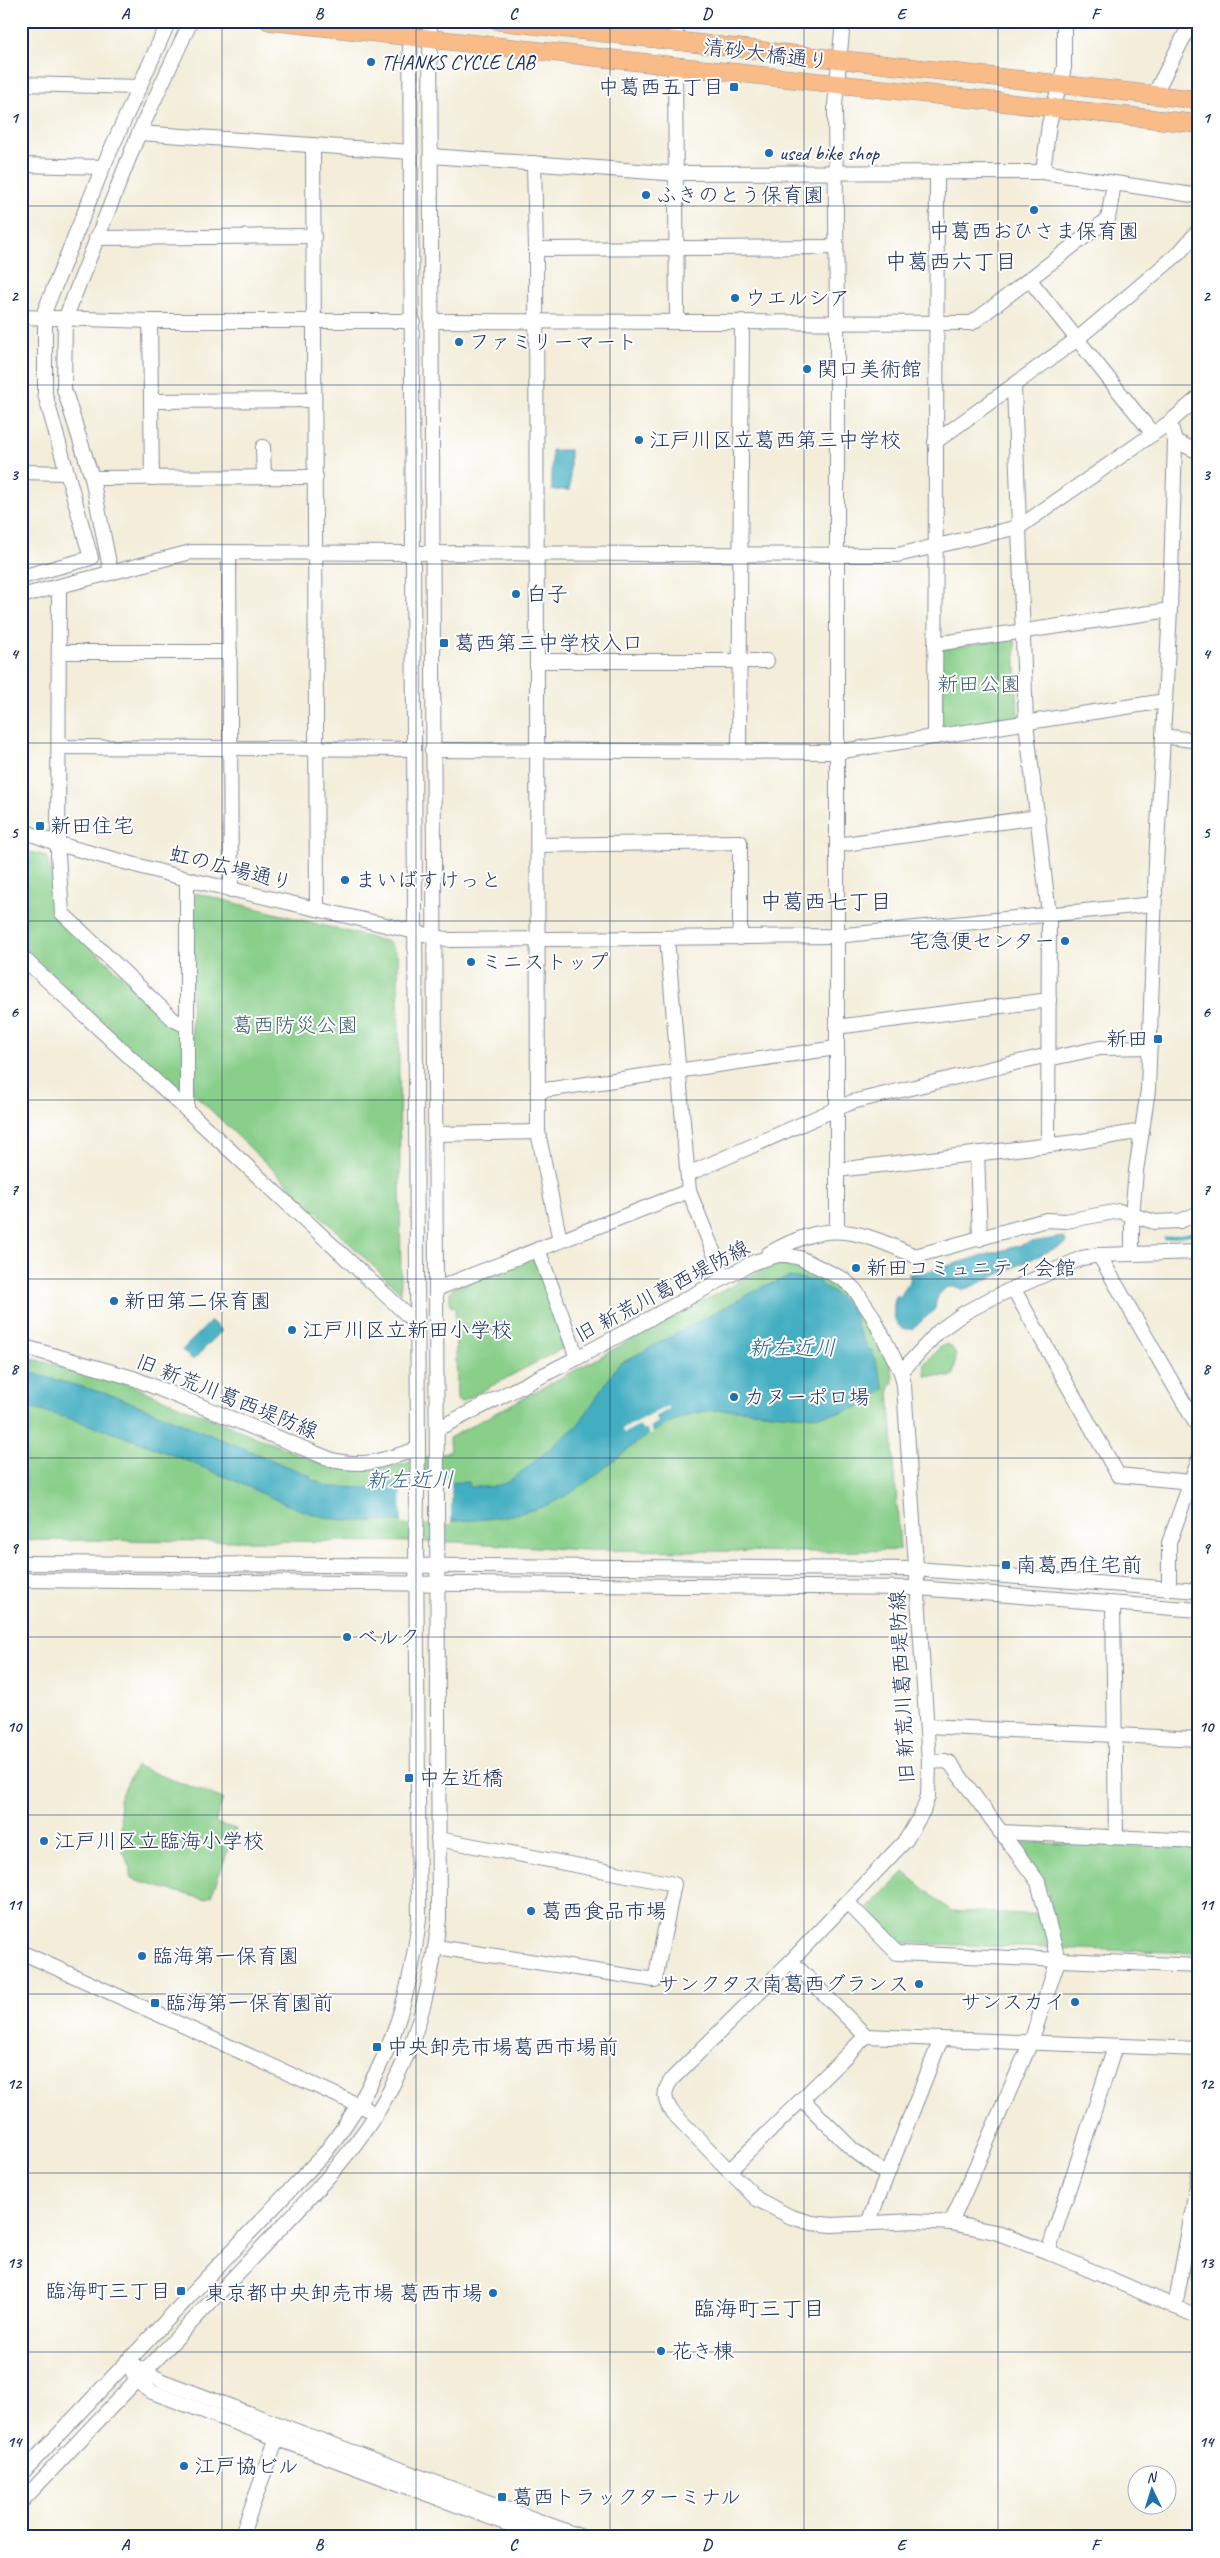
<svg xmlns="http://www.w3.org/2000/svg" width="1220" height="2558" font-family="Caveat,'Klee One',sans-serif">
<rect width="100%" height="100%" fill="#fff"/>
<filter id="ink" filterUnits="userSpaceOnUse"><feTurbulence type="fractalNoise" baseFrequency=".02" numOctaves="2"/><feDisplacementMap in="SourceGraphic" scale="10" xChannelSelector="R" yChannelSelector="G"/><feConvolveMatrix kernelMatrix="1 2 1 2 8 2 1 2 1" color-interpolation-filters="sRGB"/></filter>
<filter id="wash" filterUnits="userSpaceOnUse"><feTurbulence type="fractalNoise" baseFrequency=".0096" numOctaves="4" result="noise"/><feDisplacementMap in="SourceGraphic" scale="20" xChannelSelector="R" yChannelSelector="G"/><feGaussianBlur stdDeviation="1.12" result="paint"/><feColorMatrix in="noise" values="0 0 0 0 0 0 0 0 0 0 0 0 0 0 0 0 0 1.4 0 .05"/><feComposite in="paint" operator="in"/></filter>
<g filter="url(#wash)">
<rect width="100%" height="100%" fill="#f3edd9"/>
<g fill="#89cf8a" stroke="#527f74">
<path d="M 1015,638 L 1018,719 L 942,730 L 941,649 Z"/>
<path d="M 21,850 L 47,856 L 57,914 L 183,1035 L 184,1093 L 180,1094 L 21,951 Z"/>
<path d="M 196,893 L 388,942 L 398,956 L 401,1293 L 192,1092 L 191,896 Z"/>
<path d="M 533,1257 L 537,1260 L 566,1342 L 563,1348 L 461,1402 L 457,1399 L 455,1307 L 450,1306 L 450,1292 L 454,1287 Z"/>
<path d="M 786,1262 C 807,1264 837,1276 852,1292 C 862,1303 894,1365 893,1379 C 893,1383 890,1387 889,1390 L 900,1550 L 820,1552 L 583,1550 L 456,1542 L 21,1540 L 21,1356 L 130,1385 L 329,1467 C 376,1476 405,1463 450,1451 L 449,1438 L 759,1271 Z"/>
<path d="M 947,1344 L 951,1346 L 956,1355 L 954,1375 L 950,1377 L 926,1376 L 924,1364 L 940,1347 Z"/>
<path d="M 136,1766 L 223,1799 L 215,1823 L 236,1829 L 211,1896 L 204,1899 L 137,1881 L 131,1877 L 131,1869 L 123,1851 L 119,1799 Z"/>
<path d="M 1017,1842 L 1199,1849 L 1199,1953 L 901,1943 L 868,1908 L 904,1872 L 951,1911 L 1053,1915 L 1044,1879 Z"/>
</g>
<g fill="#43aec1" stroke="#2f6e90">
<rect x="552" y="450" width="18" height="40"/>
<path d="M 1064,1237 L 1067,1243 L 964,1290 C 947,1281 936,1292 935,1309 L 913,1329 L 902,1329 C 892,1320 892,1308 896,1295 L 900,1297 L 911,1278 L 908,1274 L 922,1273 L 1031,1242 Z"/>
<path d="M 790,1277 L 820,1282 L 820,1285 C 833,1291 858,1308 856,1325 L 868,1349 L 872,1351 L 885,1389 C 876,1395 867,1403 858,1407 C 802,1430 745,1398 689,1415 C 630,1433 594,1491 536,1509 C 487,1523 453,1521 403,1521 C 372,1521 351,1523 320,1516 C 291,1509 255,1489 226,1477 C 159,1449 92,1422 21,1406 L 21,1370 L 118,1397 L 311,1476 L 310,1479 L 329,1487 L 386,1488 L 386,1484 L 468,1482 L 469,1487 L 491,1487 L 506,1483 L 527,1468 L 578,1425 L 618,1365 L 764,1286 Z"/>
<path d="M 211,1321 L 222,1331 L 193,1360 L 182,1350 Z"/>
</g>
<g fill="#f3edd9">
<path d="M 668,1406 L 669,1409 L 655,1417 L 658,1422 L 649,1427 L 653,1434 L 650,1435 L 646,1429 L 643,1430 L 639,1425 L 624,1433 L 622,1429 Z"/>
<path d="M 451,1480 L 451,1524 L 402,1524 L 401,1481 Z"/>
</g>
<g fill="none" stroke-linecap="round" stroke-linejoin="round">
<path stroke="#43aec1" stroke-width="3" d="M 1165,1238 L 1199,1232"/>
</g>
</g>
<g filter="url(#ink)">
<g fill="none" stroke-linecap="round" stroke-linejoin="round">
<g stroke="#878e9c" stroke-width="16">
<g id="minor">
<path d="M 676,21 L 676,41"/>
<path d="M 675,66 L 677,321"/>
<path d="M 21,84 L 140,87"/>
<path d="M 1154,95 L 1192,21"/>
<path d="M 139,133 L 411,152"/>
<path d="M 313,145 L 317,909"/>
<path d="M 431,156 L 666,173 L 1043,172 L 1199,196"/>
<path d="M 534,163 L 536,249 L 538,1132 L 560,1241"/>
<path d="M 21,165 L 103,167"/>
<path d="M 1043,172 L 1049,124 L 1064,68 L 1064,21"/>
<path d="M 96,238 L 314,236"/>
<path d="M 536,249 L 836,247"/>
<path d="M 1029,279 L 1153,434"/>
<path d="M 21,317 L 150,321 L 413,321"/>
<path d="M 150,321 L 152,478"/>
<path d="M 432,321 L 972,323 L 1108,219 L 1114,183"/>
<path d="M 1014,386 L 1026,723 L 1049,914 L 1048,1144"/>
<path d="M 151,401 L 314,400"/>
<path d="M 1175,441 L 1199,452"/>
<path d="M 935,442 L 1076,340 L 1179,253 L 1199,230"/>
<path d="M 263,447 L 264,477"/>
<path d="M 21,472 L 67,473"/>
<path d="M 92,478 L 316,477"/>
<path d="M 229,552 L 231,890"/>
<path d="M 111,573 L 92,478 L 64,389 L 65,319 L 139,133 L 191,21"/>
<path d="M 21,577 L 91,558 L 45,394 L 45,310 L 103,167 L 169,21"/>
<path d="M 59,587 L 58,855 L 62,913 L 174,1020 L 187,1026"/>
<path d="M 21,596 L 191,552 L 897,555 L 1019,527 L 1170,422 L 1199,397"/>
<path d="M 935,644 L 1170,610"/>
<path d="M 59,652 L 230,652"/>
<path d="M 537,661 L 767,661"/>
<path d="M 1163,736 L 1199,741"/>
<path d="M 935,737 L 937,173"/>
<path d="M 60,747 L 414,749"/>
<path d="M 432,750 L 836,752 L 1165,701"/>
<path d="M 739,750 L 742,321"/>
<path d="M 21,830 L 58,844 L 187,879 L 450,940 L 836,936 L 1154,904"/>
<path d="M 539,845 L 740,842 L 740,938"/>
<path d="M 837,845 L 1038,817"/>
<path d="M 187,879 L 187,1110"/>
<path d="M 667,938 L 689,1191 L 724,1278"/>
<path d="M 21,956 L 417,1324"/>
<path d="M 836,1027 L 1049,1000"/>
<path d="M 1048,1059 L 1100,1048 L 1150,1047"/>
<path d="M 538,1091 L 836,1048"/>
<path d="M 436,1134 L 538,1132"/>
<path d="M 977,1153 L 980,1239"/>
<path d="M 837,1170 L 1076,1142 L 1142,1131"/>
<path d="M 688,1174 L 852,1102 L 1048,1055"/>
<path d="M 837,1231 L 837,322 L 835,105 L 843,21"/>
<path d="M 538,1249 L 577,1358"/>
<path d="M 768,1254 C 829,1219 855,1229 915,1256 L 1046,1220 L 1066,1221 L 1119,1211 L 1155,1222 L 1180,1221 L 1199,1213"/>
<path d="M 1132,1254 L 1132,1215 L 1136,1171 L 1148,1090 L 1156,863 L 1170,610 L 1175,441 L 1170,422"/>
<path d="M 1099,1255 L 1199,1429"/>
<path d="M 1013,1288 L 1118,1475 L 1191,1482"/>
<path d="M 436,1289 L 689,1191"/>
<path d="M 21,1346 L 133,1378 L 332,1460 C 370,1468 383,1459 418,1449"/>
<path d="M 901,1372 L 939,1331 L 964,1313 L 990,1299 L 1082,1258 L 1099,1255 L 1199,1252"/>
<path d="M 437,1429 L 577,1358 L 754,1262 L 782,1254 L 800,1258 L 843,1279 L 855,1290 L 872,1315 L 901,1372 L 904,1385 L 929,1762 L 928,1796 L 923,1811 L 906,1840 L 791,1961 L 673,2078 C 663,2090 663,2099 672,2112 L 757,2199 L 791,2217 L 812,2223 L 832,2225 L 915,2221 L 951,2223 L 995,2232 L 1048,2252 L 1199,2317"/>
<path d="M 21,1563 L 916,1569 L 1199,1591"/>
<path d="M 21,1580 L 917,1588 L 1199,1610"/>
<path d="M 1169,1589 L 1169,1543 L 1199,1459"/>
<path d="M 1113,1604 L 1116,1837"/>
<path d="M 927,1726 L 1199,1739"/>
<path d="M 929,1762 L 945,1761 L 950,1763 L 1038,1882 L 1058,1960 L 1031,2042 L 951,2223"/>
<path d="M 1000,1832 L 1199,1841"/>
<path d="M 848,1903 L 897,1953 L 1199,1966"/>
<path d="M 436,1947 L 655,1980 L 674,1884 L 438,1839"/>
<path d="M 21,1952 L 367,2109"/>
<path d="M 791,1961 L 866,2036 L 1199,2049"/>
<path d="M 803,2100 L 852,2149 L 887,2175"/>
<path d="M 729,2171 L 866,2036"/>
<path d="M 868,2223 L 941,2039"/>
<path d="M 1048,2252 L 1115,2047"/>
<path d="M 1175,2307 L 1199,2174"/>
<path d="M 127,2361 L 162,2381 L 582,2537"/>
<path d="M 133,2373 L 137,2381 L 152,2392 L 543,2537"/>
<path d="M 21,2474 L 324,2154 C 382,2079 409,2013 419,1918 L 416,1539 L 418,1449 L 410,21"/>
<path d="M 21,2502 C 97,2422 174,2341 250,2260 C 299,2208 354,2157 389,2092 C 419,2038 432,1979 439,1919 L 430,21"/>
<path d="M 241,2537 L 280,2429"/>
</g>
</g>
<g stroke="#878e9c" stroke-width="19">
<g id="major">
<path d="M 269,21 L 1199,124"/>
<path d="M 499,21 L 1199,100"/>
</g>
</g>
<use href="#minor" stroke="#fff" stroke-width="14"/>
<use href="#major" stroke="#f9bc89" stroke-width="18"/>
</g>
</g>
<path fill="none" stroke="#1b2f5e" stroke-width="1" stroke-opacity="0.55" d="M 222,21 L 222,2537M 416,21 L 416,2537M 610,21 L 610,2537M 804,21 L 804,2537M 998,21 L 998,2537M 21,206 L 1199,206M 21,385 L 1199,385M 21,564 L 1199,564M 21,743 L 1199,743M 21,921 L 1199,921M 21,1100 L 1199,1100M 21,1279 L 1199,1279M 21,1458 L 1199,1458M 21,1637 L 1199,1637M 21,1815 L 1199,1815M 21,1994 L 1199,1994M 21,2173 L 1199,2173M 21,2352 L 1199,2352"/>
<g fill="#1f6fb2" stroke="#fff" stroke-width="2">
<circle cx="371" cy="62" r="5"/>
<rect x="729" y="82" width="10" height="10" rx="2.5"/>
<circle cx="769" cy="153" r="5"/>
<circle cx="646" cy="195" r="5"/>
<circle cx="1034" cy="210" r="5"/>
<circle cx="735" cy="298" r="5"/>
<circle cx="459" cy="342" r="5"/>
<circle cx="807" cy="369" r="5"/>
<circle cx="639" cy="440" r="5"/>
<circle cx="516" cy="594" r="5"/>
<rect x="439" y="638" width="10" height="10" rx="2.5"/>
<rect x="35" y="821" width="10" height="10" rx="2.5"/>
<circle cx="345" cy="880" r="5"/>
<circle cx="1065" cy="941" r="5"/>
<circle cx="471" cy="962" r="5"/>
<rect x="1153" y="1034" width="10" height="10" rx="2.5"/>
<circle cx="856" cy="1268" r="5"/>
<circle cx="114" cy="1301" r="5"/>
<circle cx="292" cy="1330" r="5"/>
<circle cx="734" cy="1397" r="5"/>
<rect x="1001" y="1560" width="10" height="10" rx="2.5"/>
<circle cx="347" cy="1637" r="5"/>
<rect x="404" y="1773" width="10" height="10" rx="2.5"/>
<circle cx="44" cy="1841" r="5"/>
<circle cx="531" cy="1911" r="5"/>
<circle cx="142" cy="1956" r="5"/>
<circle cx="919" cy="1984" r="5"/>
<circle cx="1075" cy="2002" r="5"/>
<rect x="150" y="1998" width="10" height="10" rx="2.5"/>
<rect x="372" y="2042" width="10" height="10" rx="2.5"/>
<rect x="176" y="2286" width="10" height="10" rx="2.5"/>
<circle cx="493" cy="2293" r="5"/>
<circle cx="661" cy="2351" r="5"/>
<circle cx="184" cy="2466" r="5"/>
<rect x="497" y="2492" width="10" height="10" rx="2.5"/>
</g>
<g text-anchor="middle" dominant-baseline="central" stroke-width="4" stroke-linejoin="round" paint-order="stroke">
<g font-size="21" fill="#1b2f5e" stroke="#fff">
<text transform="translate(766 54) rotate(7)">清砂大橋通り</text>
<text transform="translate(231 868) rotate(14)">虹の広場通り</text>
<text transform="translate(662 1291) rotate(-28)">旧 新荒川葛西堤防線</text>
<text transform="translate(227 1396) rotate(22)">旧 新荒川葛西堤防線</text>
<text transform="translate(902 1687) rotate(-93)">旧 新荒川葛西堤防線</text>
</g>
<g font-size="21" fill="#1b2f5e" stroke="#fff" text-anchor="start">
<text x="381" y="62">THANKS CYCLE LAB</text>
<text x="724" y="87" text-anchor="end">中葛西五丁目</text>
<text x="779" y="153">used bike shop</text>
<text x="656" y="195">ふきのとう保育園</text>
<text x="1034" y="231" text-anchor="middle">中葛西おひさま保育園</text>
<text x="745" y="298">ウエルシア</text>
<text x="469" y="342">ファミリーマート</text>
<text x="817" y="369">関口美術館</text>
<text x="649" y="440">江戸川区立葛西第三中学校</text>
<text x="526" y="594">白子</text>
<text x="454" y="643">葛西第三中学校入口</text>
<text x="50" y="826">新田住宅</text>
<text x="355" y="880">まいばすけっと</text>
<text x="1055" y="941" text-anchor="end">宅急便センター</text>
<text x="481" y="962">ミニストップ</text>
<text x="1148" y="1039" text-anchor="end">新田</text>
<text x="866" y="1268">新田コミュニティ会館</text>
<text x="124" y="1301">新田第二保育園</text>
<text x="302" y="1330">江戸川区立新田小学校</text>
<text x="744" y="1397">カヌーポロ場</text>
<text x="1016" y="1565">南葛西住宅前</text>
<text x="357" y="1637">ベルク</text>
<text x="419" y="1778">中左近橋</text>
<text x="54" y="1841">江戸川区立臨海小学校</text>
<text x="541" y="1911">葛西食品市場</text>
<text x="152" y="1956">臨海第一保育園</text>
<text x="909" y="1984" text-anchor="end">サンクタス南葛西グランス</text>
<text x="1065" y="2002" text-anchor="end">サンスカイ</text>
<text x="165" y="2003">臨海第一保育園前</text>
<text x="387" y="2047">中央卸売市場葛西市場前</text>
<text x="171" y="2291" text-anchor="end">臨海町三丁目</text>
<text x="483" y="2293" text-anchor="end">東京都中央卸売市場 葛西市場</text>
<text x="671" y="2351">花き棟</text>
<text x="194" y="2466">江戸協ビル</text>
<text x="512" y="2497">葛西トラックターミナル</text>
</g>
<g font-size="21" fill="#3c5f6b" stroke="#fff">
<text x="979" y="684">新田公園</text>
<text x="295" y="1025">葛西防災公園</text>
</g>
<g font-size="22" fill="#1b2f5e" stroke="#fff">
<text x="951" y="262">中葛西六丁目</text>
<text x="826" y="902">中葛西七丁目</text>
<text x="759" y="2309">臨海町三丁目</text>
</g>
<g font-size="22" font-style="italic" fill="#2b6286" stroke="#fff">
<text x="792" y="1348">新左近川</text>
<text x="410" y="1480">新左近川</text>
</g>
</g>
<rect width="1220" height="2558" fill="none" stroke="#fff" stroke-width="55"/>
<g transform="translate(1152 2490) rotate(356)"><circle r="24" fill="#ffffff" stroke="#a4acbf"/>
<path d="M0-4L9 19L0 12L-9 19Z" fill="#1f6fb2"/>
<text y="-8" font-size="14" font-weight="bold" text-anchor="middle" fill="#1b2f5e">N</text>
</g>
<rect x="28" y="28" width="1164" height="2502" fill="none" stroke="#1b2f5e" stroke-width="2"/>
<g font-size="16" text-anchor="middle" font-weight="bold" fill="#1b2f5e">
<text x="125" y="19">A</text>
<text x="319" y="19">B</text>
<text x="513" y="19">C</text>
<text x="707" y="19">D</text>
<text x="901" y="19">E</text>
<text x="1095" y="19">F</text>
<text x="14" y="123">1</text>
<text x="1206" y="123">1</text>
<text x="14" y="301">2</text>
<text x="1206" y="301">2</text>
<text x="14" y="480">3</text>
<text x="1206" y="480">3</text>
<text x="14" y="659">4</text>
<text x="1206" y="659">4</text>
<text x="14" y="838">5</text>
<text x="1206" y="838">5</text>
<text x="14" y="1017">6</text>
<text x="1206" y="1017">6</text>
<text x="14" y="1195">7</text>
<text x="1206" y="1195">7</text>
<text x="14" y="1374">8</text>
<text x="1206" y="1374">8</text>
<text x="14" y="1553">9</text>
<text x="1206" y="1553">9</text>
<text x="14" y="1732">10</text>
<text x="1206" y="1732">10</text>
<text x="14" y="1910">11</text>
<text x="1206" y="1910">11</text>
<text x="14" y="2089">12</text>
<text x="1206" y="2089">12</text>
<text x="14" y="2268">13</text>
<text x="1206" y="2268">13</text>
<text x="14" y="2447">14</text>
<text x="1206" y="2447">14</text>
<text x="125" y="2550">A</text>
<text x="319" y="2550">B</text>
<text x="513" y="2550">C</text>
<text x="707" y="2550">D</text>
<text x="901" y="2550">E</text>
<text x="1095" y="2550">F</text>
</g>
</svg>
